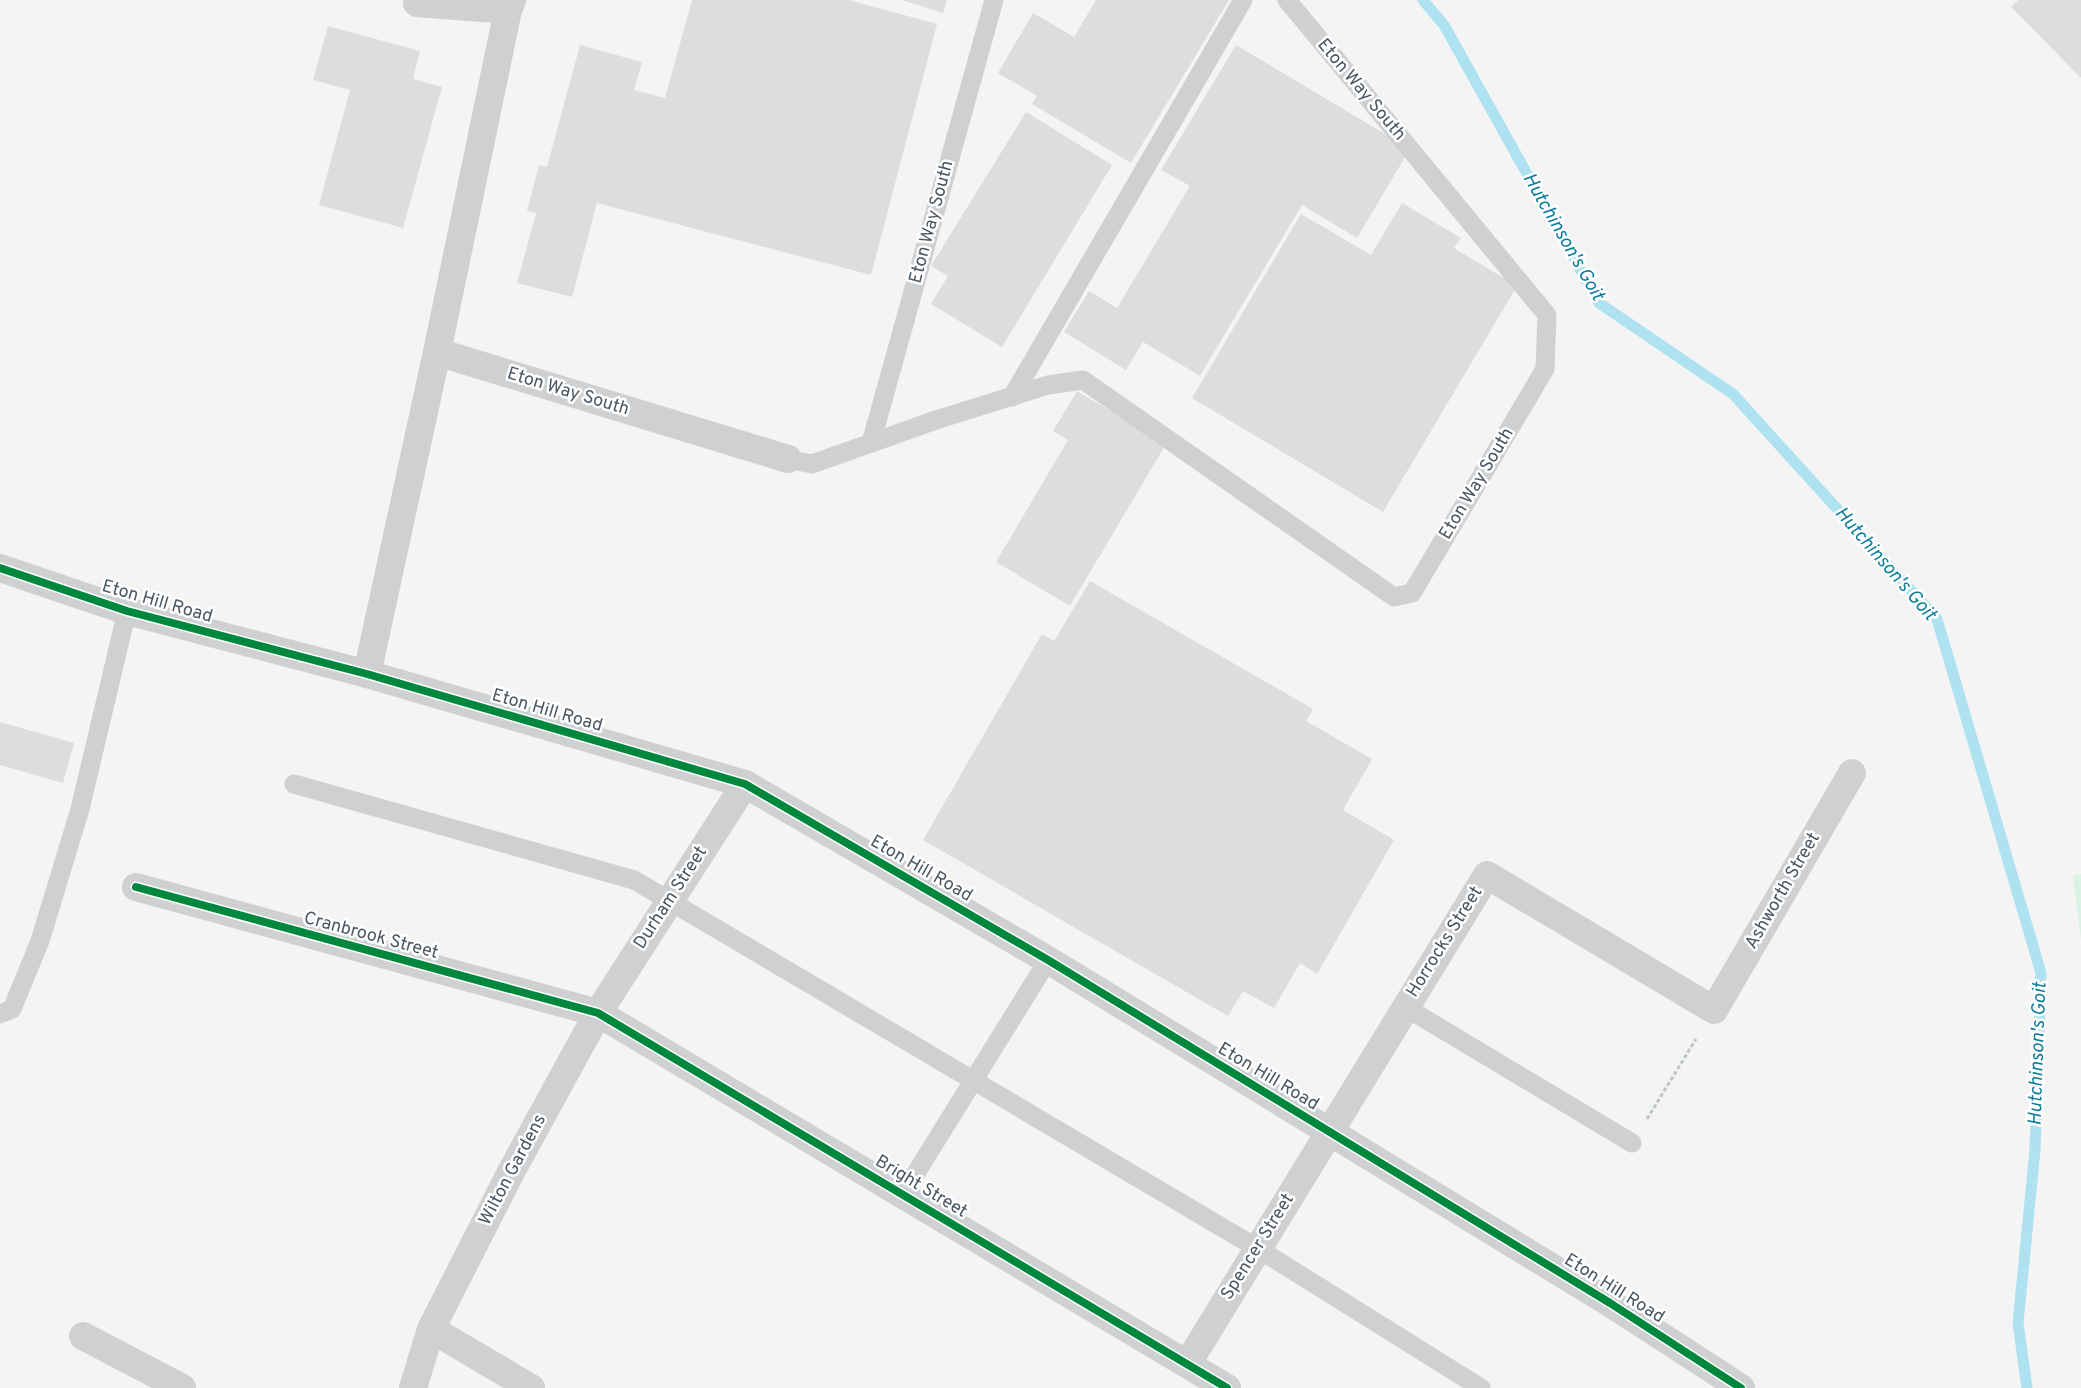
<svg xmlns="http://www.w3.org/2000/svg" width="2081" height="1388" font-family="Overpass,sans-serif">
<rect width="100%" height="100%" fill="#f4f4f4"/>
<path fill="#d9f2e3" d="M 2081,874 L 2081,939 L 2073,876 Z"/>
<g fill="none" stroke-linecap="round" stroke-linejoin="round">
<path stroke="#aee2f0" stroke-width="11" d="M 1423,0 L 1444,25 L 1599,303 L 1733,394 L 1937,619 L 2041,973 L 2035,1150 L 2018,1323 L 2027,1388"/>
</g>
<g fill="#ddddde">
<path d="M 692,0 L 849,0 L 937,24 L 871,275 L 597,203 L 572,297 L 517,283 L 536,213 L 527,211 L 539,165 L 547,167 L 580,45 L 642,62 L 634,90 L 665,98 Z"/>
<path d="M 902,0 L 947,0 L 943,13 Z"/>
<path d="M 1096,0 L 1229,0 L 1131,163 L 1032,104 L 1037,96 L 998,73 L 1033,13 L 1074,37 Z"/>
<path d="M 2018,0 L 2081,0 L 2081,78 L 2011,7 Z"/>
<path d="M 328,26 L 420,51 L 413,79 L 442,87 L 403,228 L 319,205 L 350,90 L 313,80 Z"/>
<path d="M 1236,45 L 1410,149 L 1357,238 L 1302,205 L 1200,376 L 1143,342 L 1126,370 L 1064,332 L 1089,291 L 1117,308 L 1190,186 L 1161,170 Z"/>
<path d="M 1026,112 L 1112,165 L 1002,347 L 931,304 L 948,276 L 931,266 Z"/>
<path d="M 1402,203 L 1461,238 L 1454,248 L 1517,286 L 1383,512 L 1192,398 L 1301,214 L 1371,255 Z"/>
<path d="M 1077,391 L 1166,444 L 1070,606 L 996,562 L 1068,440 L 1053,431 Z"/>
<path d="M 1090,581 L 1313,709 L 1306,721 L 1372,759 L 1343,810 L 1394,840 L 1317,974 L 1300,963 L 1274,1008 L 1243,991 L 1228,1016 L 923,840 L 1042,634 L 1054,641 Z"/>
<path d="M 0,722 L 74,743 L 63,783 L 0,765 Z"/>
</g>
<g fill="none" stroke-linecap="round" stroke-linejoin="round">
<path stroke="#bcc7c4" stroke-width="3" stroke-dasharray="4 2.5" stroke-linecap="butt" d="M 1647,1119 L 1696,1039"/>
<g stroke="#ced0d2" stroke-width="19">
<path d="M 1012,397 L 1243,0"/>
<path d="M 871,443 L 994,0"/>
<path d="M 788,459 L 812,464 L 936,420 L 1048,385 L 1083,380 L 1394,597 L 1412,593 L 1545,369 L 1547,315 L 1287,0"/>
<path d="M 294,784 L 634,880 L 1257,1248 L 1481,1388"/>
<path d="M 1405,1007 L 1632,1143"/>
<path d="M 0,1014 L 12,1009 L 40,941 L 80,809 L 127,611"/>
<path d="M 903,1194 L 1048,960"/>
</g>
<g stroke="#ced0d2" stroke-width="28">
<path d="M 417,3 L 508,10"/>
<path d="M 437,352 L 788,459"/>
<path d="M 367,674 L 437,352 L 508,10 L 512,0"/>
<path d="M 136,887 L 598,1013 L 1227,1388"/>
<path d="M 431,1329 L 531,1388"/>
<path d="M 83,1336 L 182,1388"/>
<path d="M 1188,1363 L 1487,875 L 1714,1010 L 1852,773"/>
<path d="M 413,1388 L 431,1329 L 511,1172 L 598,1013 L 745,784"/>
</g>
<path stroke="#ced0d2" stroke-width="28" d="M 0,568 L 127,611 L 367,674 L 745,784 L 1048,960 L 1610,1303 L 1741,1388"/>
<g stroke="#fff" stroke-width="11">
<g id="cycleway">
<path d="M 0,568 L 127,611 L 367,674 L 745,784 L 1048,960 L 1610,1303 L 1741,1388"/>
<path d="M 136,887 L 598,1013 L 1227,1388"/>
</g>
</g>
<use href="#cycleway" stroke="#00873e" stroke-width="8"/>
</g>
<g text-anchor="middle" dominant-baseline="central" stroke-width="5" stroke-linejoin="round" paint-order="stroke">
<g font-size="18" fill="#4a5661" stroke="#fff">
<text transform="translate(1361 90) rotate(50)">Eton Way South</text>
<text transform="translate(932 222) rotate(-75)">Eton Way South</text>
<text transform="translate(568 392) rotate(17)">Eton Way South</text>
<text transform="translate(1477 484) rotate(-59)">Eton Way South</text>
<text transform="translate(157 602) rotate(16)">Eton Hill Road</text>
<text transform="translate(547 711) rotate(16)">Eton Hill Road</text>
<text transform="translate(921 869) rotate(30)">Eton Hill Road</text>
<text transform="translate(1783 891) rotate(-60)">Ashworth Street</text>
<text transform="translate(671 898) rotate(-57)">Durham Street</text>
<text transform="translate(371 936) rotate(15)">Cranbrook Street</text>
<text transform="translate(1445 942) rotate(-58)">Horrocks Street</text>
<text transform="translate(1268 1077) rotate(31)">Eton Hill Road</text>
<text transform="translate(513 1170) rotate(-62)">Wilton Gardens</text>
<text transform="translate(921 1187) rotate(31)">Bright Street</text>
<text transform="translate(1258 1247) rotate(-58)">Spencer Street</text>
<text transform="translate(1614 1289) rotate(32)">Eton Hill Road</text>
</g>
<g font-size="19" font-style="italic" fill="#0c7c9b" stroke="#fff">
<text transform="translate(1563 237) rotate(60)">Hutchinson's Goit</text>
<text transform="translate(1885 564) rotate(49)">Hutchinson's Goit</text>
<text transform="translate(2038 1054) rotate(-88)">Hutchinson's Goit</text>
</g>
</g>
</svg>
